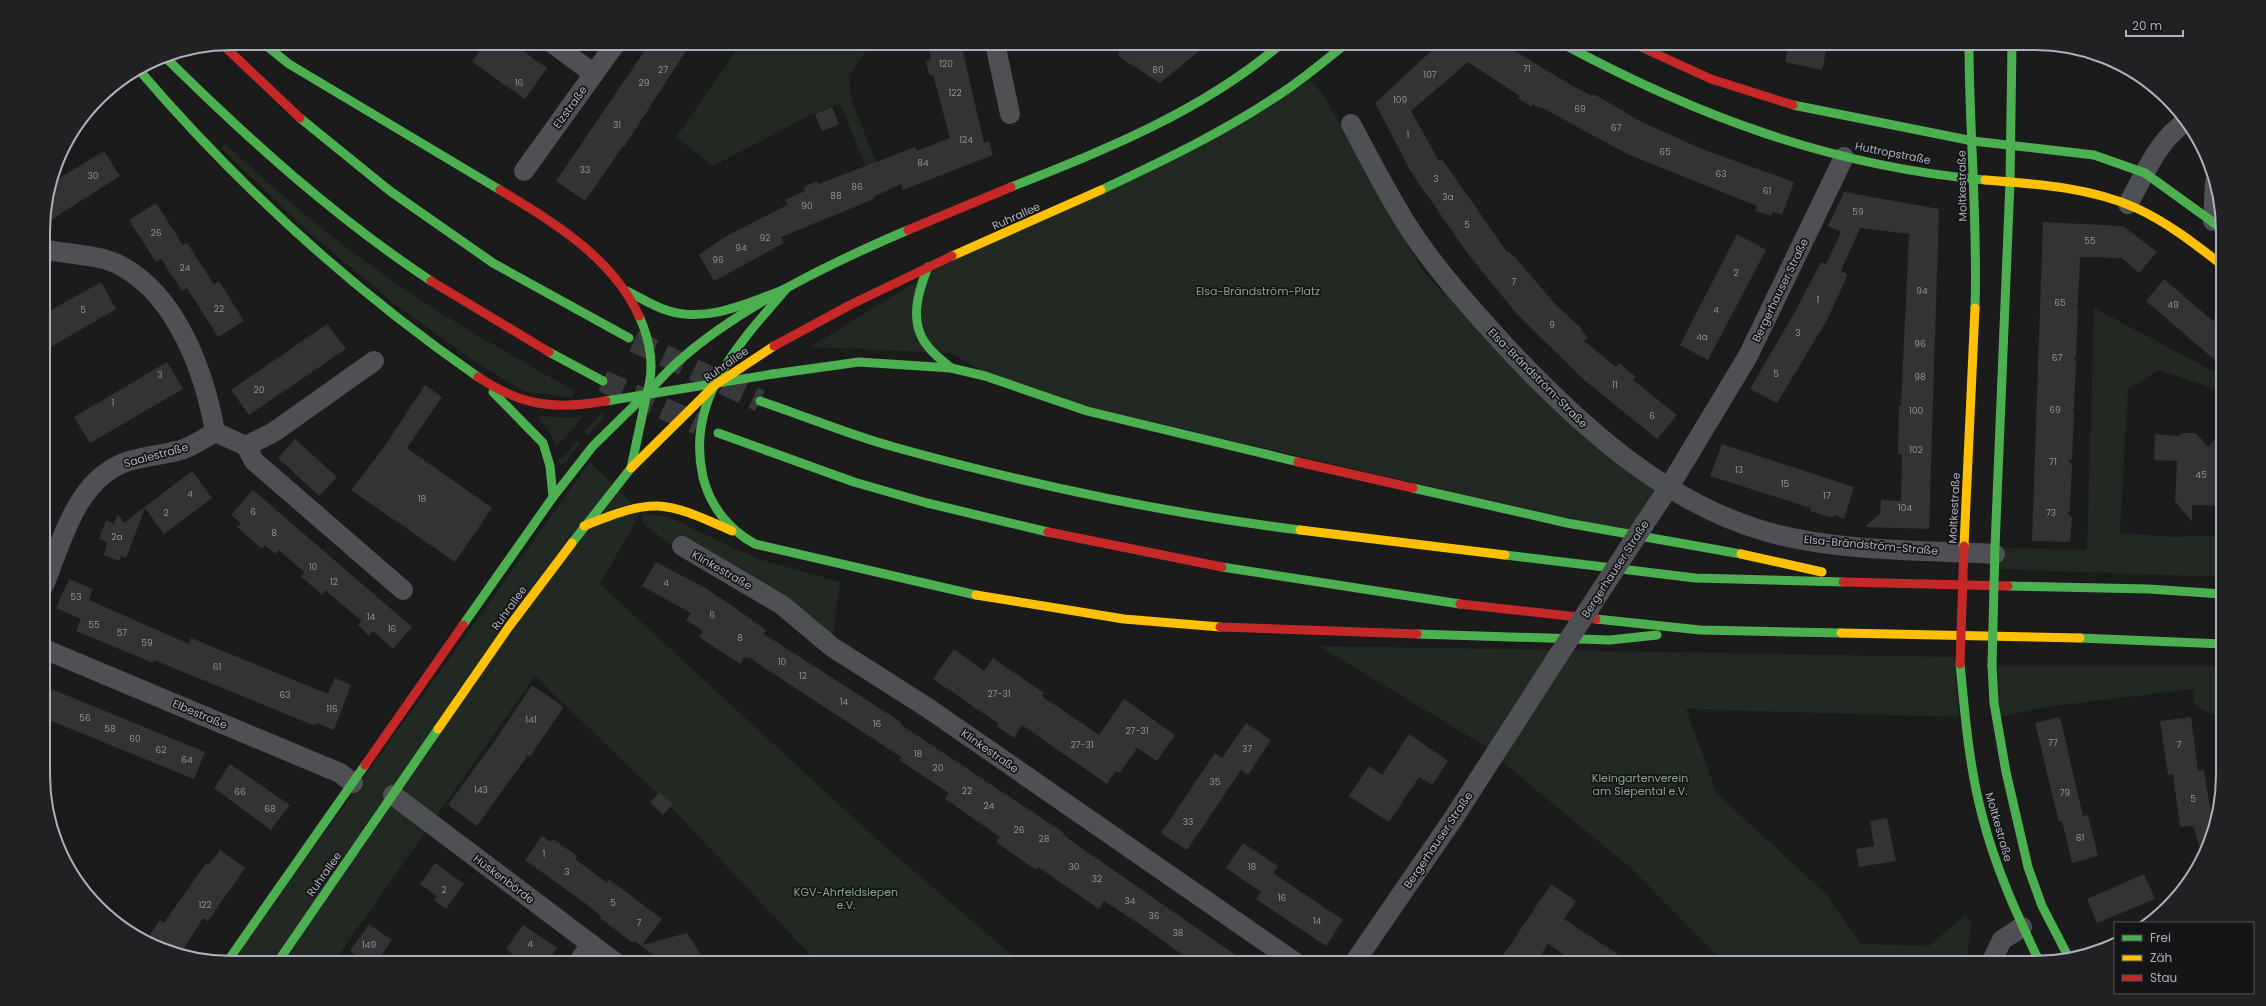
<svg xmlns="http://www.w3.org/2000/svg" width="2266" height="1006" font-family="Poppins,sans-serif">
<rect width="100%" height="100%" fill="#1b1b1b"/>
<g fill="#212922">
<path d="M 727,43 L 866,43 L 865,52 L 849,76 L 851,99 L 887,190 L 877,194 L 840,103 L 814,113 L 713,166 L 676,137 L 736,51 Z"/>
<path d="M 1311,80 L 1326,99 L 1389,214 L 1423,271 L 1490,342 L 1667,487 L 1637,534 L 1069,403 L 988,374 L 951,353 L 810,347 L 945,264 Z"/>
<path d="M 225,144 C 271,186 318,228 369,264 C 434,312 505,352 575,391 L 572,398 L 524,391 L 472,360 L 391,301 L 306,230 L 221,148 Z"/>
<path d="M 2094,308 L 2222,376 L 2222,391 L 2159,370 L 2128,389 L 2120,533 L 2174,537 L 2222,535 L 2222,577 L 1996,569 L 1997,548 L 2087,550 Z"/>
<path d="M 602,412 L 604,418 L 588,436 L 584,432 Z"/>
<path d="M 540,416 L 567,418 L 584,416 L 556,447 L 549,431 L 539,419 Z"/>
<path d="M 576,441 L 580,444 L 565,463 L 560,464 L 558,458 L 564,457 Z"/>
<path d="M 590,462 L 641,512 L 600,584 L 871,834 L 1021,963 L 818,963 L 672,808 L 535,676 L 333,963 L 231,963 Z"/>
<path d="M 643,514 L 668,517 L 758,559 L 840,582 L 832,643 L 683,543 L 670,544 L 643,524 Z"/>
<path d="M 1319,646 L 1954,657 L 1959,717 L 1686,709 L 1717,794 L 1826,894 L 1861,944 L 1929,946 L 1965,915 L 1972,922 L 1966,963 L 1725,963 L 1632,869 L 1499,759 L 1496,753 Z"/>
<path d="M 1994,666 L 2223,666 L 2223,720 L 2195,705 L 2193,689 L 2047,707 L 1998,717 Z"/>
</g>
<g fill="#333">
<path d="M 485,43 L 512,43 L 547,68 L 525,99 L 472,62 Z"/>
<path d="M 650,43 L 691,43 L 624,147 L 623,146 L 585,201 L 556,181 Z"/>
<path d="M 928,43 L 961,43 L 984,143 L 989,141 L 993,155 L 903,190 L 901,184 L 873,197 L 874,199 L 781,237 L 784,243 L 714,281 L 699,255 L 723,238 L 787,205 L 785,200 L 805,191 L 804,187 L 817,181 L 819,184 L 915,147 L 917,151 L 950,138 L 933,75 L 929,75 L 926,61 L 931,60 Z"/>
<path d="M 1118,43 L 1209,43 L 1160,83 L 1119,57 Z"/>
<path d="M 1440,43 L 1501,43 L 1571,85 L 1592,96 L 1594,94 L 1642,122 L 1702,149 L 1794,182 L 1782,215 L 1773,212 L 1771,216 L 1755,211 L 1757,206 L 1627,154 L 1541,107 L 1540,108 L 1533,104 L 1532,107 L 1518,99 L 1520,96 L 1468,62 L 1411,111 L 1439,161 L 1442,159 L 1507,252 L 1508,251 L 1516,258 L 1554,303 L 1583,330 L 1581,331 L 1588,337 L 1584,341 L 1616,367 L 1619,363 L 1636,377 L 1633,380 L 1677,415 L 1657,439 L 1583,379 L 1516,313 L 1468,254 L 1411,172 L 1375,103 Z"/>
<path d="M 1789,43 L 1828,43 L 1822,70 L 1785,62 Z"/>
<path d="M 832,107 L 839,124 L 822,131 L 815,114 Z"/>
<path d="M 104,151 L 120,176 L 43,225 L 53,182 Z"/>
<path d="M 1844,192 L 1939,209 L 1929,529 L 1865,527 L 1880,514 L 1881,500 L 1901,501 L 1902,454 L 1898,454 L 1899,406 L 1901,406 L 1909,234 L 1860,228 L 1841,271 L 1848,274 L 1827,320 L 1777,403 L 1750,389 L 1796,310 L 1821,262 L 1826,264 L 1841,232 L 1828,226 Z"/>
<path d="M 156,203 L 183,245 L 187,243 L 214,284 L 219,281 L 244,321 L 218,337 L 187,288 L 182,291 L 161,259 L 156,262 L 129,220 Z"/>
<path d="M 2043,222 L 2123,226 L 2157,252 L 2139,273 L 2122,258 L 2080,257 L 2078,304 L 2076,306 L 2078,308 L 2076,356 L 2073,358 L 2076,360 L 2074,408 L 2072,410 L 2074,411 L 2072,459 L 2068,461 L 2072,464 L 2070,511 L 2067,513 L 2072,517 L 2070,542 L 2032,541 Z"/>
<path d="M 1737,234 L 1766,250 L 1708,360 L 1680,345 Z"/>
<path d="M 2164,279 L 2213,321 L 2222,311 L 2222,354 L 2216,361 L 2146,301 Z"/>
<path d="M 101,282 L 116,309 L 44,351 L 44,314 Z"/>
<path d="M 327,324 L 346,349 L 249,415 L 231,390 Z"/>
<path d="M 167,362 L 183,389 L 90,443 L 74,417 Z"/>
<path d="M 425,385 L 442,397 L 407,448 L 492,508 L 455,562 L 351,490 L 382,450 Z"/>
<path d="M 2222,432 L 2222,506 L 2192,505 L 2192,522 L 2175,501 L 2177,461 L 2154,460 L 2155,434 L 2179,436 L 2182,433 L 2196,433 L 2208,447 Z"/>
<path d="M 295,439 L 337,477 L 319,496 L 278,458 Z"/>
<path d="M 1722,444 L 1854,487 L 1844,519 L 1834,515 L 1833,518 L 1826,516 L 1810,511 L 1811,508 L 1710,476 Z"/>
<path d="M 192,471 L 212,498 L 164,534 L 145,508 L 126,558 L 121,556 L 119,561 L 104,555 L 107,542 L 99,539 L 106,520 L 114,524 L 118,514 L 124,523 Z"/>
<path d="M 253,490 L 412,627 L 393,649 L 373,631 L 369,636 L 358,625 L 362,621 L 325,590 L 322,595 L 311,585 L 301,577 L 304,572 L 279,550 L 275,554 L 265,545 L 262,549 L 237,527 L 241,523 L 231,515 Z"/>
<path d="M 656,562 L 707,589 L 738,610 L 766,630 L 764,634 L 901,722 L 900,724 L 1064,833 L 1063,835 L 1247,963 L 1194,963 L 1141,925 L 1104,901 L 1099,909 L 1038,867 L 1036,870 L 996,842 L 1000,837 L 945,799 L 949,793 L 899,760 L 901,757 L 748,657 L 747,659 L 744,657 L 740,664 L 699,637 L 703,631 L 686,620 L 691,613 L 642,586 Z"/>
<path d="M 69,579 L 93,589 L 89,600 L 189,644 L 191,638 L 328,694 L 335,678 L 351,685 L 334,730 L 316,723 L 315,726 L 154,660 L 153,663 L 76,631 L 81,619 L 56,608 Z"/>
<path d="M 954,649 L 984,671 L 993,658 L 1044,693 L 1042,696 L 1099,735 L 1124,699 L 1175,735 L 1157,761 L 1137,748 L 1120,773 L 1116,771 L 1107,784 L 1022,725 L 1014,738 L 997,726 L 999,724 L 933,679 Z"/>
<path d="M 532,685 L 564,707 L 530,756 L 528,755 L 477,826 L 448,805 L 499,735 Z"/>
<path d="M 44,686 L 205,752 L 194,779 L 44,718 Z"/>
<path d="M 2060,717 L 2083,816 L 2088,815 L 2098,856 L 2072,863 L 2062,821 L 2059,822 L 2035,723 Z"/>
<path d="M 2191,717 L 2198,771 L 2204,770 L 2213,825 L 2209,847 L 2203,856 L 2193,826 L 2180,827 L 2173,774 L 2168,775 L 2160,721 Z"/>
<path d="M 1246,723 L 1271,740 L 1248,775 L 1241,770 L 1187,850 L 1161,833 L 1215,753 L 1222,758 Z"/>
<path d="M 1409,734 L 1448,761 L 1432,785 L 1419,777 L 1389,822 L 1349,796 L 1369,766 L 1382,775 Z"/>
<path d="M 230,764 L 290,805 L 271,830 L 214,788 Z"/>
<path d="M 660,792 L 673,804 L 663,815 L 650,802 Z"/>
<path d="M 1887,818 L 1896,861 L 1859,867 L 1856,849 L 1874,846 L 1870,821 Z"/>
<path d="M 542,836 L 551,842 L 553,839 L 577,856 L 575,859 L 607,883 L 609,879 L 662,919 L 642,945 L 687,933 L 706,963 L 664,963 L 634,941 L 633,943 L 600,918 L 601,916 L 589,906 L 525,860 Z"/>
<path d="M 1243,843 L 1278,866 L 1273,873 L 1343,920 L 1326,946 L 1256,899 L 1261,892 L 1226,868 Z"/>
<path d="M 220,850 L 245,868 L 208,921 L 203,918 L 181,953 L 159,949 L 146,941 L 160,920 L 164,923 L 206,863 L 209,865 Z"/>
<path d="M 435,863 L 464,884 L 446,909 L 434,900 L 437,896 L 420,884 Z"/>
<path d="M 2144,874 L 2155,899 L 2097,923 L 2087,899 Z"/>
<path d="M 1551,884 L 1576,901 L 1564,919 L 1631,963 L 1577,963 L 1548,944 L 1535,963 L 1498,963 Z"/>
<path d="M 369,924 L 392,940 L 376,963 L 366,963 L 350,951 Z"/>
<path d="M 523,925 L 557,948 L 546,963 L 523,963 L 506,949 Z"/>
</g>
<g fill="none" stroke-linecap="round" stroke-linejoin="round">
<g stroke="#38393b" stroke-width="22" stroke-dasharray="22 11" stroke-linecap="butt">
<path d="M 634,341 L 760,401"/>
<path d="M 603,381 L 698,424"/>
</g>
<g stroke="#4f5054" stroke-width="20">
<path d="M 552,43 L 594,74"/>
<path d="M 995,43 L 1010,114"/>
<path d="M 1351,124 C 1372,163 1392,204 1417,240 C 1445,280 1477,315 1510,351 C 1581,426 1663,501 1764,531 C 1837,552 1920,550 1995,554"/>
<path d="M 524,171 L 616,43"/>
<path d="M 2128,204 C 2144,176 2158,139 2187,121"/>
<path d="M 2213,221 L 2215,183"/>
<path d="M 43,249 C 68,255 102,254 123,267 C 178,298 205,374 215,432"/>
<path d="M 215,432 L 246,446 L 254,461 L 403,590"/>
<path d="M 246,446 L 274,432 L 374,361"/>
<path d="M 1645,523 L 1669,487 L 1748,356 L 1844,157"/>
<path d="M 682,546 L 782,605 L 832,647 L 928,708 L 1296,963"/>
<path d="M 44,585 C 62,541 77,477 129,461 C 145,456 161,455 177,451 C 191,448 203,439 215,432"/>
<path d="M 44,649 L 340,773 L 353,783"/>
<path d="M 393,795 L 616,963"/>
<path d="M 578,963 L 591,944"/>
<path d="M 1354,963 L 1453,819 L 1558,656"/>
<path d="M 1991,963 L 2002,940 L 2022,927"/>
</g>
<g stroke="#4caf50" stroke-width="9">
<path d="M 263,43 L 289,64 L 500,190"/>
<path d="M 1561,43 C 1697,116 1830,166 1985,180"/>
<path d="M 1969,43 C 1969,131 1978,219 1975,308"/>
<path d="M 164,56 C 247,138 333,216 431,281"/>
<path d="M 139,70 C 240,188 350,288 478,377"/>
<path d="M 1793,105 L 1973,141 L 2094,155 L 2145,173 L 2221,228"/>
<path d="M 300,118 L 390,191 L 493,263 L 629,338"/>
<path d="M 1011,187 C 1107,149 1203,111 1282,43"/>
<path d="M 1101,190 C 1165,160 1230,129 1289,88 C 1309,74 1328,58 1347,43"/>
<path d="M 928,267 C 917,294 908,325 930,349 C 936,356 944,362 951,368"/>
<path d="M 786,289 C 739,344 685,399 703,477 C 710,506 729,530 755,544 L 976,595"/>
<path d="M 627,291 C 641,298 654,307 669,311 C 709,323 749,302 786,289"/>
<path d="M 639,316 C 650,340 655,367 647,393"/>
<path d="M 549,352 L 603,381"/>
<path d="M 773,374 L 859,362 L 951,368 L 985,376 L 1087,411 L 1298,462"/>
<path d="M 493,392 L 543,443 L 550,466 L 553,497"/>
<path d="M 647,393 C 658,382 669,369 681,359 C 741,306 835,261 908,230"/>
<path d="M 606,401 L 773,374"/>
<path d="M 760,401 C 805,416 849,435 894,447 C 1027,484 1163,513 1300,530"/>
<path d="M 718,433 L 854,482 L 927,503 L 1048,532"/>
<path d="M 1413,488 L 1567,523 L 1741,554"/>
<path d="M 572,543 L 631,468 L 647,393"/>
<path d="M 1995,547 L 2010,182 L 2012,43"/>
<path d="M 1505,555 L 1695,578 L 1843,582"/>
<path d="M 1222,567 L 1460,604"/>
<path d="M 2008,586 L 2149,589 L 2222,594"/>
<path d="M 1596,619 L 1700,630 L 1841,633"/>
<path d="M 463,625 L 553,497 L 593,446 L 647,393"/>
<path d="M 1417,634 L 1610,640 L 1657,635"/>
<path d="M 2080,638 L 2223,644"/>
<path d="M 1960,664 C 1965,715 1969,766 1982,815 C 1995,867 2017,915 2040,963"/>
<path d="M 1992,665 L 1994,703 L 2006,772 L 2028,867 L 2042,906 L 2069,958"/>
<path d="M 227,962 L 365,765"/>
<path d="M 277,963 L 438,729"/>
</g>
<g stroke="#ffc107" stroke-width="9">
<path d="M 1985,180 C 2035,184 2089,187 2136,208 C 2167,222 2195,244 2222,265"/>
<path d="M 952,256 L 1101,190"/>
<path d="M 631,468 L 715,385 L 774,346"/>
<path d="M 584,526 C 656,497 662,500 732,531"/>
<path d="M 1300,530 L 1505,555"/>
<path d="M 1964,546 L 1975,308"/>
<path d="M 1741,554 L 1822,572"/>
<path d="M 976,595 L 1124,619 L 1220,627"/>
<path d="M 1841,633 L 2080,638"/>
<path d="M 438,729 L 508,628 L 572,543"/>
</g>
<g stroke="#c62828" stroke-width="9">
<path d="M 1632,43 L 1711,79 L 1793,105"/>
<path d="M 223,45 L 300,118"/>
<path d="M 500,190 C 553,222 612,257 639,316"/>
<path d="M 908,230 L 1011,187"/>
<path d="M 431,281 L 549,352"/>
<path d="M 774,346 L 852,304 L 952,256"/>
<path d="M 478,377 C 522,406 554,410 606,401"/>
<path d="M 1298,462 L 1413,488"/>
<path d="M 1048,532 L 1222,567"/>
<path d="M 1843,582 L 2008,586"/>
<path d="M 1460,604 L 1596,619"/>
<path d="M 1220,627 L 1417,634"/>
<path d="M 365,765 L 463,625"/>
</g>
<path stroke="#4f5054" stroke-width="20" d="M 1558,656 L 1645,523"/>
<path stroke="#4caf50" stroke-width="9" d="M 1992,665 L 1995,547"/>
<path stroke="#c62828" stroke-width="9" d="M 1960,664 L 1964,546"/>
</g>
<g text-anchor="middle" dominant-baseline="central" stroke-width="3.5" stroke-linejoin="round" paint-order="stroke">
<g font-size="9" fill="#8e929a">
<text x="946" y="64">120</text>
<text x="1527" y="69">71</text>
<text x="663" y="70">27</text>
<text x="1158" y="70">80</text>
<text x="1430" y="75">107</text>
<text x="519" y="83">16</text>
<text x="644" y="83">29</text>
<text x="955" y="93">122</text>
<text x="1400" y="100">109</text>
<text x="1580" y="109">69</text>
<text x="617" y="125">31</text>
<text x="1616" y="128">67</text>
<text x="1408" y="135">1</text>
<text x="966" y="140">124</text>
<text x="1665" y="152">65</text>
<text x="923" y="163">84</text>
<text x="585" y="170">33</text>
<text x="1721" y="174">63</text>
<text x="93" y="176">30</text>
<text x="1436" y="179">3</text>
<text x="857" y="187">86</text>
<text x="1767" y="191">61</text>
<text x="836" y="196">88</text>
<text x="1448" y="197">3a</text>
<text x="807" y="206">90</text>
<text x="1858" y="212">59</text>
<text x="1467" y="225">5</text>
<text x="156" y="233">26</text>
<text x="765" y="238">92</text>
<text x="2090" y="241">55</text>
<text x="741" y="248">94</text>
<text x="718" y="260">96</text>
<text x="185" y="268">24</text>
<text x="1736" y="273">2</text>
<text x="1514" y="282">7</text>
<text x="1922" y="291">94</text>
<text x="1818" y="300">1</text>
<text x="2060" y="303">65</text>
<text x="2173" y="305">49</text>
<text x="219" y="309">22</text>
<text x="83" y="310">5</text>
<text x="1716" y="310">4</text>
<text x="1552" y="325">9</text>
<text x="1798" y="333">3</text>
<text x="1702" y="337">4a</text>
<text x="1920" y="344">96</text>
<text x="2057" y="358">67</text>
<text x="1776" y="374">5</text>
<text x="160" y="375">3</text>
<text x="1920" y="377">98</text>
<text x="1615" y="385">11</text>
<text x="259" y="390">20</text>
<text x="113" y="403">1</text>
<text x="2055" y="410">69</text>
<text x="1916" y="411">100</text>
<text x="1652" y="416">6</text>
<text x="1916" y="450">102</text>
<text x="2053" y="462">71</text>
<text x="1739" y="470">13</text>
<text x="2201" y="475">45</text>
<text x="1785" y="484">15</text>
<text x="190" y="494">4</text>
<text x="1827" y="496">17</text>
<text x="422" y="499">18</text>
<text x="1905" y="508">104</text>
<text x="253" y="512">6</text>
<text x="166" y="513">2</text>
<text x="2051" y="513">73</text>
<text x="274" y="533">8</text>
<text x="117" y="537">2a</text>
<text x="313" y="567">10</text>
<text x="334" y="582">12</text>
<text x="666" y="583">4</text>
<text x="76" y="597">53</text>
<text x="712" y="615">6</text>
<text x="371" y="617">14</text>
<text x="94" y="625">55</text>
<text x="392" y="629">16</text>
<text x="122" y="633">57</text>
<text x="740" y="638">8</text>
<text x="147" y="643">59</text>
<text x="782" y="662">10</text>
<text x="217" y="667">61</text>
<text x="803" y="676">12</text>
<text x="999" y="694">27-31</text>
<text x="285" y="695">63</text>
<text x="844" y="702">14</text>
<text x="332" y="709">116</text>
<text x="85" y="718">56</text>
<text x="531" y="720">141</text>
<text x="877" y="724">16</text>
<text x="110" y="729">58</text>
<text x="1137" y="731">27-31</text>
<text x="135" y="739">60</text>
<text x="2053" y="743">77</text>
<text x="1082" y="745">27-31</text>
<text x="2179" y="745">7</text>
<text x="1247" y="749">37</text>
<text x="161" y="750">62</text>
<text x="918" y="754">18</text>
<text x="187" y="760">64</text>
<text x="938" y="768">20</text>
<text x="1215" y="782">35</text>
<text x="481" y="790">143</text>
<text x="967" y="791">22</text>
<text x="240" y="792">66</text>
<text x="2065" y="793">79</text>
<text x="2193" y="799">5</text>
<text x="989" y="806">24</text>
<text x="270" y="809">68</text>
<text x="1188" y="822">33</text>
<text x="1019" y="830">26</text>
<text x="2080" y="838">81</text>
<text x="1044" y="839">28</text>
<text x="544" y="854">1</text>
<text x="1074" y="867">30</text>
<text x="1252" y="867">18</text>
<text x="567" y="872">3</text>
<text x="1097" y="879">32</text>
<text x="444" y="890">2</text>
<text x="1282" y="898">16</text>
<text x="1130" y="901">34</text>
<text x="613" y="903">5</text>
<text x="205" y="905">122</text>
<text x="1154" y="916">36</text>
<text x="1317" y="921">14</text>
<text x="639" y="923">7</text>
<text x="1178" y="933">38</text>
<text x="530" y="944">4</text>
<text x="369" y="945">149</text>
</g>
<g font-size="11" fill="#adb1bc" stroke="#151517">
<text transform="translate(570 107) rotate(-54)">Elzstraße</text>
<text transform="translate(1893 153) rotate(11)">Huttropstraße</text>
<text transform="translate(1962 186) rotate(-91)">Moltkestraße</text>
<text transform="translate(1016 216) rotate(-24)">Ruhrallee</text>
<text transform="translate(1780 290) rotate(-64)">Bergerhauser Straße</text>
<text transform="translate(726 364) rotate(-35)">Ruhrallee</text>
<text transform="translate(1538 378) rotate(45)">Elsa-Brändström-Straße</text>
<text transform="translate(156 455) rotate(-15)">Saalestraße</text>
<text transform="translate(1954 508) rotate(-87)">Moltkestraße</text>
<text transform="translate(1871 545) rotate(5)">Elsa-Brändström-Straße</text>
<text transform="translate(1615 569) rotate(-57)">Bergerhauser Straße</text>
<text transform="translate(722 570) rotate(30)">Klinkestraße</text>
<text transform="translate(509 608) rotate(-54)">Ruhrallee</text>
<text transform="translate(200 714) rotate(23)">Elbestraße</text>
<text transform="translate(990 751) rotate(35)">Klinkestraße</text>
<text transform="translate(1999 827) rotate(74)">Moltkestraße</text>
<text transform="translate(1438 840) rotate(-56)">Bergerhauser Straße</text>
<text transform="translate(324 874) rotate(-55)">Ruhrallee</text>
<text transform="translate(504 879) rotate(37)">Hüskenbörde</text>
</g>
<g font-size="11" fill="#85a688" stroke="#151517">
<text x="1258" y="291">Elsa-Brändström-Platz</text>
<text x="1640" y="778">Kleingartenverein<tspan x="1640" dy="13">am Siepental e.V.</tspan></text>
<text x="846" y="892">KGV-Ahrfeldsiepen<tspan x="846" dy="13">e.V.</tspan></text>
</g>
</g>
<path d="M0 0H2266V1006H0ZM231 50H2035A181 181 0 0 1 2216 231V775A181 181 0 0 1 2035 956H231A181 181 0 0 1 50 775V231A181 181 0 0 1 231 50Z" fill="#212124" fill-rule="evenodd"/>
<path fill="none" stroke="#adb1bc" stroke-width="2" d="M231 50H2035A181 181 0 0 1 2216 231V775A181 181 0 0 1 2035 956H231A181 181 0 0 1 50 775V231A181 181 0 0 1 231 50Z"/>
<rect x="2114" y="922" width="140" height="72" fill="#151517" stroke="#525359"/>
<rect x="2122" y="935" width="20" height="6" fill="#4caf50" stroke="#525359"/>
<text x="2150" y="942" font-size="12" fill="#adb1bc">Frei</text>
<rect x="2122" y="955" width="20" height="6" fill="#ffc107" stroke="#525359"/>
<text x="2150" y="962" font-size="12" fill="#adb1bc">Zäh</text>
<rect x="2122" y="975" width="20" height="6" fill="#c62828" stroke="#525359"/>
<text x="2150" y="982" font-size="12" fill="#adb1bc">Stau</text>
<path d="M2126 30v6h57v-6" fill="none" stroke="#adb1bc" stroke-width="2"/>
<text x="2132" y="30" font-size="12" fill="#adb1bc" stroke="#151517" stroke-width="3" paint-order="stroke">20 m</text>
</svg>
